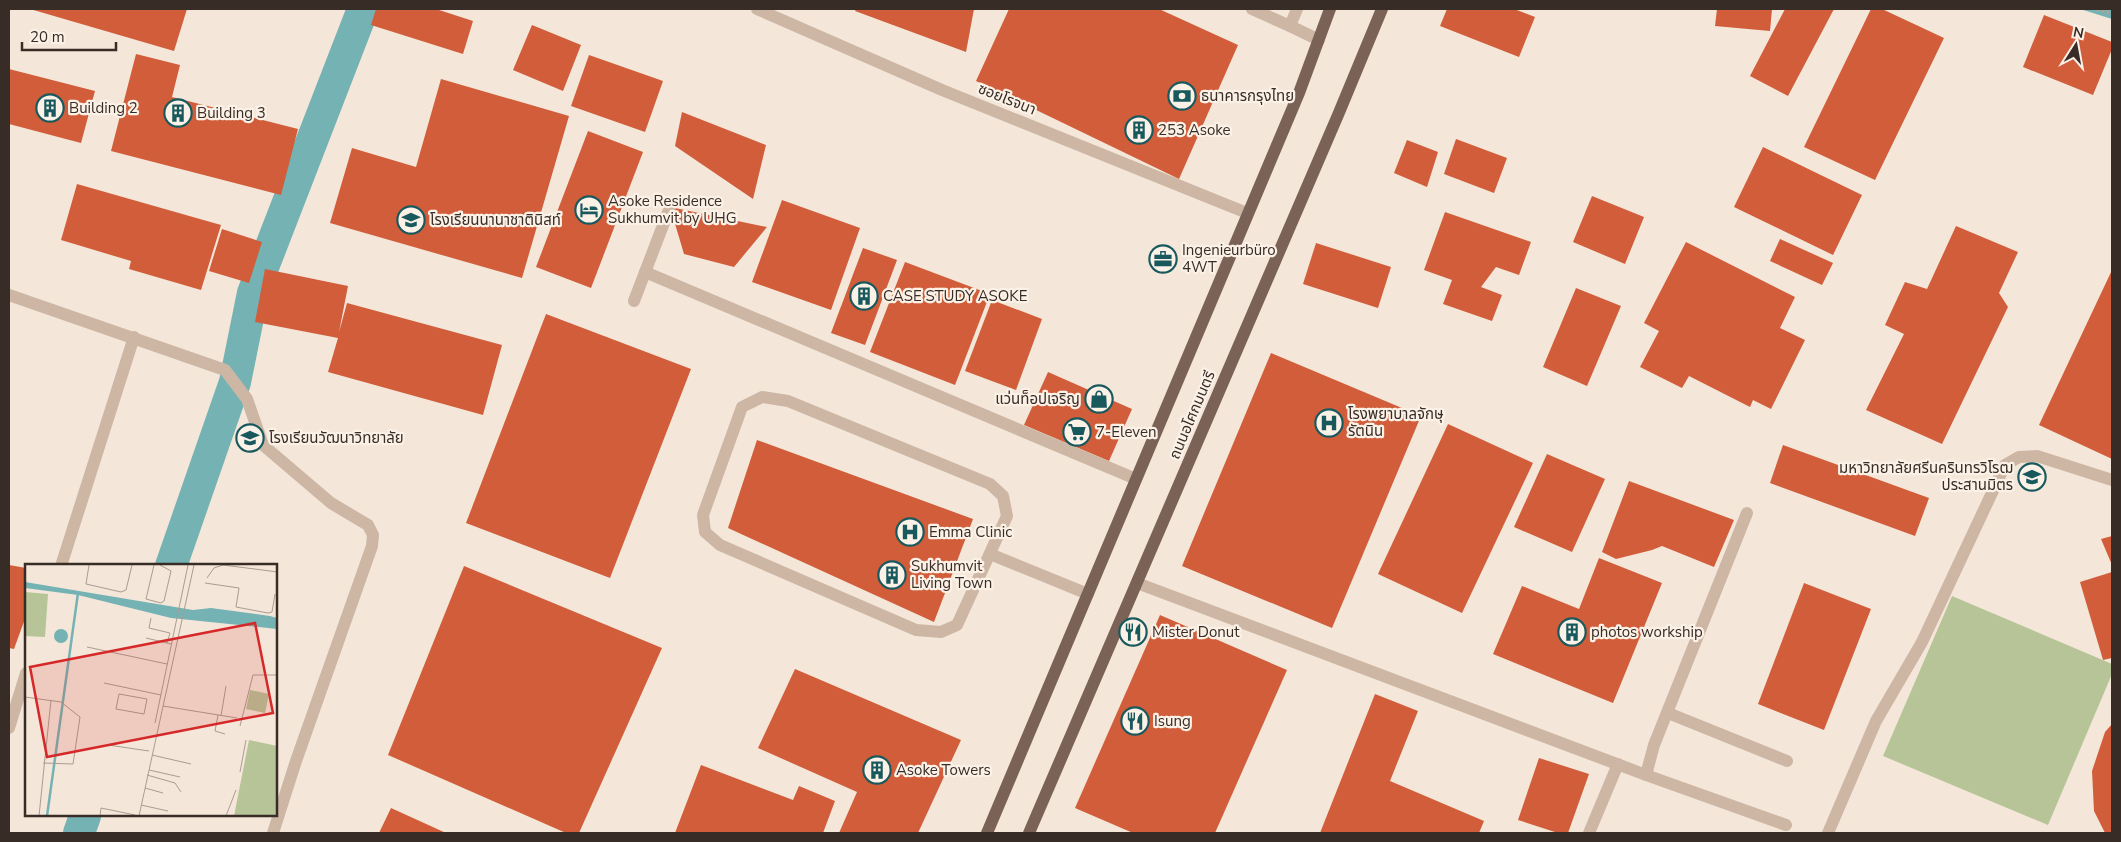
<svg xmlns="http://www.w3.org/2000/svg" width="2121" height="842" font-family="'Nunito Sans','Noto Sans Thai',sans-serif">
<rect width="100%" height="100%" fill="#f4e7d9"/>
<path fill="#b6c498" d="M 1952,596 L 2112,664 L 2112,674 L 2048,825 L 1883,756 Z"/>
<path fill="#75b2b4" d="M 2080,9 L 2112,9 L 2112,19 Z"/>
<g fill="none" stroke-linecap="round" stroke-linejoin="round">
<g stroke="#75b2b4" stroke-width="32">
<path d="M 171,566 L 235,382 L 253,293 L 363,9"/>
<path d="M 79,833 L 85,816"/>
</g>
</g>
<g fill="#d15d3a">
<path d="M 30,9 L 187,9 L 174,51 Z"/>
<path d="M 376,9 L 436,9 L 473,21 L 463,54 L 371,25 Z"/>
<path d="M 856,9 L 974,9 L 966,52 L 855,11 Z"/>
<path d="M 1009,9 L 1159,9 L 1238,45 L 1179,179 L 976,81 Z"/>
<path d="M 1447,9 L 1514,9 L 1535,17 L 1519,57 L 1440,26 Z"/>
<path d="M 1717,9 L 1772,9 L 1770,31 L 1715,26 Z"/>
<path d="M 1785,9 L 1834,9 L 1788,96 L 1750,76 Z"/>
<path d="M 1871,9 L 1882,9 L 1944,38 L 1875,180 L 1804,147 Z"/>
<path d="M 2044,15 L 2112,42 L 2112,49 L 2093,95 L 2023,67 Z"/>
<path d="M 532,25 L 581,45 L 563,91 L 513,70 Z"/>
<path d="M 136,54 L 180,65 L 172,97 L 298,129 L 281,195 L 111,151 Z"/>
<path d="M 589,55 L 663,81 L 645,132 L 571,106 Z"/>
<path d="M 9,69 L 95,91 L 81,143 L 9,124 Z"/>
<path d="M 441,79 L 569,116 L 522,278 L 330,223 L 352,148 L 416,167 Z"/>
<path d="M 682,112 L 766,145 L 753,199 L 675,146 Z"/>
<path d="M 588,131 L 643,152 L 591,288 L 536,267 Z"/>
<path d="M 1456,139 L 1507,158 L 1494,193 L 1444,174 Z"/>
<path d="M 1407,140 L 1438,152 L 1427,187 L 1394,173 Z"/>
<path d="M 1763,147 L 1862,195 L 1833,255 L 1734,207 Z"/>
<path d="M 77,184 L 221,225 L 201,290 L 129,269 L 131,261 L 61,240 Z"/>
<path d="M 1592,196 L 1644,217 L 1625,264 L 1573,242 Z"/>
<path d="M 782,200 L 860,228 L 831,310 L 752,282 Z"/>
<path d="M 670,207 L 767,227 L 734,267 L 684,254 Z"/>
<path d="M 1445,212 L 1531,242 L 1519,275 L 1496,267 L 1481,287 L 1502,295 L 1492,321 L 1443,304 L 1452,280 L 1424,270 Z"/>
<path d="M 1956,226 L 2018,252 L 1999,293 L 2008,307 L 1942,444 L 1866,410 L 1904,334 L 1885,325 L 1905,282 L 1927,289 Z"/>
<path d="M 222,229 L 262,242 L 249,283 L 209,271 Z"/>
<path d="M 1780,239 L 1833,263 L 1822,285 L 1770,261 Z"/>
<path d="M 1686,242 L 1795,297 L 1780,328 L 1805,340 L 1771,409 L 1753,400 L 1750,407 L 1689,376 L 1682,388 L 1640,367 L 1659,331 L 1644,323 Z"/>
<path d="M 1316,243 L 1391,267 L 1378,308 L 1303,284 Z"/>
<path d="M 863,248 L 897,260 L 865,345 L 831,333 Z"/>
<path d="M 905,262 L 990,294 L 955,385 L 870,352 Z"/>
<path d="M 265,269 L 348,286 L 339,332 L 347,303 L 502,345 L 483,415 L 328,372 L 338,338 L 255,322 Z"/>
<path d="M 2112,270 L 2112,459 L 2039,425 Z"/>
<path d="M 1576,288 L 1621,306 L 1587,386 L 1543,367 Z"/>
<path d="M 992,300 L 1042,319 L 1016,390 L 965,371 Z"/>
<path d="M 546,314 L 691,369 L 610,578 L 466,523 Z"/>
<path d="M 1271,353 L 1421,416 L 1332,628 L 1182,566 Z"/>
<path d="M 1048,372 L 1132,409 L 1109,461 L 1024,425 Z"/>
<path d="M 1448,424 L 1533,463 L 1462,613 L 1378,574 Z"/>
<path d="M 757,440 L 973,519 L 934,622 L 728,528 Z"/>
<path d="M 1783,445 L 1929,498 L 1915,536 L 1770,483 Z"/>
<path d="M 1547,454 L 1605,479 L 1572,552 L 1514,527 Z"/>
<path d="M 1629,481 L 1734,520 L 1714,567 L 1662,546 L 1652,550 L 1616,559 L 1602,552 Z"/>
<path d="M 2112,536 L 2112,565 L 2101,539 Z"/>
<path d="M 1599,558 L 1662,583 L 1613,703 L 1493,654 L 1522,586 L 1579,609 Z"/>
<path d="M 9,565 L 26,568 L 26,616 L 14,649 L 9,648 Z"/>
<path d="M 464,566 L 662,648 L 579,833 L 566,833 L 388,755 Z"/>
<path d="M 2112,572 L 2112,658 L 2103,660 L 2080,582 Z"/>
<path d="M 1804,583 L 1871,609 L 1824,730 L 1758,704 Z"/>
<path d="M 1160,615 L 1287,670 L 1215,833 L 1133,833 L 1075,808 Z"/>
<path d="M 795,669 L 961,740 L 918,833 L 839,833 L 857,792 L 758,748 Z"/>
<path d="M 1375,694 L 1418,711 L 1390,781 L 1484,821 L 1479,833 L 1320,833 Z"/>
<path d="M 2112,724 L 2112,833 L 2105,833 L 2094,811 L 2092,771 L 2105,732 Z"/>
<path d="M 1539,758 L 1589,774 L 1568,833 L 1558,833 L 1518,820 Z"/>
<path d="M 701,765 L 793,800 L 799,786 L 835,801 L 823,833 L 675,833 Z"/>
<path d="M 391,808 L 446,833 L 379,833 Z"/>
</g>
<g fill="none" stroke-linecap="round" stroke-linejoin="round">
<path stroke="#b9a08e" stroke-width="3" stroke-dasharray="2.5 2.5" stroke-linecap="butt" d="M 2097,9 L 2112,14"/>
<g stroke="#cdb6a4" stroke-width="12">
<path d="M 645,272 L 1136,479"/>
<path d="M 9,295 L 225,370 L 247,399 L 263,445 L 331,503 L 368,525 L 373,535 L 372,546 L 296,761 L 273,833"/>
<path d="M 634,301 L 670,207"/>
<path d="M 762,397 L 788,401 L 990,484 L 1003,496 L 1007,516 L 957,625 L 941,632 L 916,630 L 720,545 L 705,532 L 703,515 L 742,407 Z"/>
<path d="M 990,554 L 1088,594"/>
<path d="M 61,566 L 134,337"/>
<path d="M 1668,713 L 1787,761"/>
<path d="M 9,728 L 26,673"/>
<path d="M 1646,775 L 1654,745 L 1747,513"/>
<path d="M 1589,833 L 1618,764"/>
<path d="M 1828,833 L 1876,721 L 1922,642 L 2005,465 L 2019,457 L 2037,456 L 2112,480"/>
</g>
<g stroke="#cdb6a4" stroke-width="12">
<path d="M 757,9 L 942,90 L 1247,213"/>
<path d="M 1252,9 L 1290,26"/>
<path d="M 1297,9 L 1290,26 L 1319,40"/>
<path d="M 1137,583 L 1646,775 L 1786,825"/>
</g>
<g stroke="#7b6256" stroke-width="12">
<path d="M 987,833 L 1299,93 L 1330,9"/>
<path d="M 1029,833 L 1338,115 L 1382,9"/>
</g>
</g>
<defs>
<g id="bank-ring" transform="scale(1.4375)"><circle r="9.5" fill="#fbf1e6" stroke="#18595d" stroke-width="1.5"/><path d="M-6-4H6V4H-6ZM0-2.3a2.3 2.3 0 1 0 0 4.6a2.3 2.3 0 1 0 0-4.6Z" fill="#18595d"/></g>
<g id="building-ring" transform="scale(1.4375)"><circle r="9.5" fill="#fbf1e6" stroke="#18595d" stroke-width="1.5"/><path d="M-4-6H4V6H1V3H-1V6H-4ZM-2.5-4.3h1.7v1.8h-1.7ZM.8-4.3h1.7v1.8H.8ZM-2.5-1h1.7V.8h-1.7ZM.8-1h1.7V.8H.8Z" fill="#18595d"/></g>
<g id="hotel-ring" transform="scale(1.4375)"><circle r="9.5" fill="#fbf1e6" stroke="#18595d" stroke-width="1.5"/><path d="M-6-4.5h1.5V1H6V5H4.5V3h-9V5H-6ZM-4 0a1.8 1.8 0 1 1 3.6 0ZM.5 0V-2.5h3Q6-2.5 6 0Z" fill="#18595d"/></g>
<g id="school-ring" transform="scale(1.4375)"><circle r="9.5" fill="#fbf1e6" stroke="#18595d" stroke-width="1.5"/><path d="M0-5L7-2L0 1L-7-2ZM-4 1L0 2.5L4 1V4Q0 6-4 4Z" fill="#18595d"/></g>
<g id="office-ring" transform="scale(1.4375)"><circle r="9.5" fill="#fbf1e6" stroke="#18595d" stroke-width="1.5"/><path d="M-6-3h4V-5.5h4V-3h4V5H-6ZM-1-4.5V-3h2v-1.5ZM-6 0V1H6V0Z" fill="#18595d"/></g>
<g id="shop-ring" transform="scale(1.4375)"><circle r="9.5" fill="#fbf1e6" stroke="#18595d" stroke-width="1.5"/><path d="M-5-2.5h2.3a2.7 3.5 0 0 1 5.4 0H5L5.5 6h-11ZM-1.5-2.5h3a1.5 2.3 0 0 0-3 0Z" fill="#18595d"/></g>
<g id="hospital-ring" transform="scale(1.4375)"><circle r="9.5" fill="#fbf1e6" stroke="#18595d" stroke-width="1.5"/><path d="M-5-5h3v3.5h4V-5h3V5h-3V1.5h-4V5h-3Z" fill="#18595d"/></g>
<g id="supermarket-ring" transform="scale(1.4375)"><circle r="9.5" fill="#fbf1e6" stroke="#18595d" stroke-width="1.5"/><path d="M-6-5.5h2.5l.6 2H6L4.5 2H-2.5L-4.4-4H-6ZM-1.5 3.2a1.3 1.3 0 1 0 .1 0ZM3 3.2a1.3 1.3 0 1 0 .1 0Z" fill="#18595d"/></g>
<g id="university-ring" transform="scale(1.4375)"><circle r="9.5" fill="#fbf1e6" stroke="#18595d" stroke-width="1.5"/><path d="M0-5L7-2L0 1L-7-2ZM-4 1L0 2.5L4 1V4Q0 6-4 4Z" fill="#18595d"/></g>
<g id="restaurant-ring" transform="scale(1.4375)"><circle r="9.5" fill="#fbf1e6" stroke="#18595d" stroke-width="1.5"/><path d="M-5-6h1v4h1v-4h1v4h1v-4h1v5L-1.5 .5V6h-2V.5L-5-1ZM5-6V6H3V1.5H1.5Q1.5-4 5-6Z" fill="#18595d"/></g>
</defs>
<g fill-rule="evenodd">
<use href="#bank-ring" x="1182" y="96"/>
<use href="#building-ring" x="50" y="108"/>
<use href="#building-ring" x="178" y="113"/>
<use href="#building-ring" x="1139" y="130"/>
<use href="#hotel-ring" x="589" y="210"/>
<use href="#school-ring" x="411" y="220"/>
<use href="#office-ring" x="1163" y="259"/>
<use href="#building-ring" x="864" y="296"/>
<use href="#shop-ring" x="1099" y="399"/>
<use href="#hospital-ring" x="1329" y="423"/>
<use href="#supermarket-ring" x="1077" y="432"/>
<use href="#school-ring" x="250" y="438"/>
<use href="#university-ring" x="2032" y="477"/>
<use href="#hospital-ring" x="910" y="532"/>
<use href="#building-ring" x="892" y="575"/>
<use href="#restaurant-ring" x="1133" y="632"/>
<use href="#building-ring" x="1572" y="632"/>
<use href="#restaurant-ring" x="1135" y="721"/>
<use href="#building-ring" x="877" y="770"/>
</g>
<g text-anchor="middle" dominant-baseline="central" stroke-width="4.5" stroke-linejoin="round" paint-order="stroke">
<g font-size="15" fill="#382c26" stroke="#fbf1e6" text-anchor="start">
<text x="1201" y="96">ธนาคารกรุงไทย</text>
<text x="69" y="108">Building 2</text>
<text x="197" y="113">Building 3</text>
<text x="1158" y="130">253 Asoke</text>
<text x="608" y="201">Asoke Residence<tspan x="608" dy="17">Sukhumvit by UHG</tspan></text>
<text x="430" y="220">โรงเรียนนานาชาตินิสท์</text>
<text x="1182" y="250">Ingenieurbüro<tspan x="1182" dy="17">4WT</tspan></text>
<text x="883" y="296">CASE STUDY ASOKE</text>
<text x="1080" y="399" text-anchor="end">แว่นท็อปเจริญ</text>
<text x="1348" y="414">โรงพยาบาลจักษุ<tspan x="1348" dy="17">รัตนิน</tspan></text>
<text x="1096" y="432">7-Eleven</text>
<text x="269" y="438">โรงเรียนวัฒนาวิทยาลัย</text>
<text x="2013" y="468" text-anchor="end">มหาวิทยาลัยศรีนครินทรวิโรฒ<tspan x="2013" dy="17">ประสานมิตร</tspan></text>
<text x="929" y="532">Emma Clinic</text>
<text x="911" y="566">Sukhumvit<tspan x="911" dy="17">Living Town</tspan></text>
<text x="1152" y="632">Mister Donut</text>
<text x="1591" y="632">photos workship</text>
<text x="1154" y="721">Isung</text>
<text x="896" y="770">Asoke Towers</text>
</g>
<g font-size="15" fill="#382c26" stroke="#fbf1e6">
<text transform="translate(1007 99) rotate(22)">ซอยโรจนา</text>
<text transform="translate(1192 415) rotate(-67)">ถนนอโศกมนตรี</text>
</g>
</g>
<g transform="translate(25 564)">
<rect width="252" height="252" fill="#f4e7d9"/>
<path d="M 0,28 L 23,30 L 20,73 L 0,72 ZM 225,126 L 244,130 L 240,149 L 221,145 ZM 224,176 L 252,182 L 251,252 L 209,252 Z" fill="#b6c498"/>
<path d="M 0,18 L 168,46 L 186,44 L 245,52 L 252,54 L 252,65 L 146,54 L 53,31 L 0,24 ZM29 72a7 7 0 1 1 14 0a7 7 0 1 1-14 0Z" fill="#75b2b4"/>
<path fill="none" stroke="#75b2b4" stroke-width="2.5" d="M 0,20 L 150,46M 161,48 L 253,58M 22,252 L 53,29"/>
<path fill="none" stroke="#a99c91" stroke-width="1" d="M 64,1 L 61,20 L 96,28 L 101,26 L 107,1M 129,1 L 121,35 L 136,39 L 139,37 L 146,7 L 135,1M 182,14 L 189,4 L 198,1 L 253,8M 180,19 L 214,24 L 211,43 L 243,49 L 247,48 L 250,30M 126,54 L 124,64 L 145,69 L 142,79 L 146,80M 121,74 L 142,79M 62,83 L 142,100M 79,119 L 136,131M 94,130 L 122,135 L 119,150 L 91,145 ZM 0,133 L 36,138 L 55,153 L 48,200 L 18,199M 138,142 L 212,154M 193,151 L 190,167 L 200,170M 196,152 L 201,122M 130,159 L 163,1M 215,162 L 228,111 L 253,111M 83,181 L 124,187M 127,191 L 166,200M 124,206 L 155,213M 215,208 L 221,176M 122,211 L 150,219 L 156,228M 120,224 L 138,229M 116,241 L 143,247M 14,252 L 26,136M 75,252 L 76,244 L 110,251M 114,252 L 169,1M 201,252 L 211,226"/>
<path fill="#d62828" fill-opacity="0.15" stroke="#d62828" stroke-width="2.5" d="M 230,59 L 248,149 L 22,193 L 5,103 Z"/>
<rect width="252" height="252" fill="none" stroke="#382c26" stroke-width="2.5"/>
</g>
<rect width="2121" height="842" fill="none" stroke="#382c26" stroke-width="20"/>
<g transform="translate(2076 45) rotate(11)" stroke="#fbf1e6" stroke-width="4" paint-order="stroke">
<path d="M0-4L9 19L0 12L-9 19Z" fill="#382c26"/>
<text y="-8" font-size="14" font-weight="bold" text-anchor="middle" fill="#382c26">N</text>
</g>
<path d="M22 42v8h94v-8" fill="none" stroke="#382c26" stroke-width="2.5"/>
<text x="30" y="42" font-size="15" fill="#382c26" stroke="#fbf1e6" stroke-width="4" paint-order="stroke">20 m</text>
</svg>
